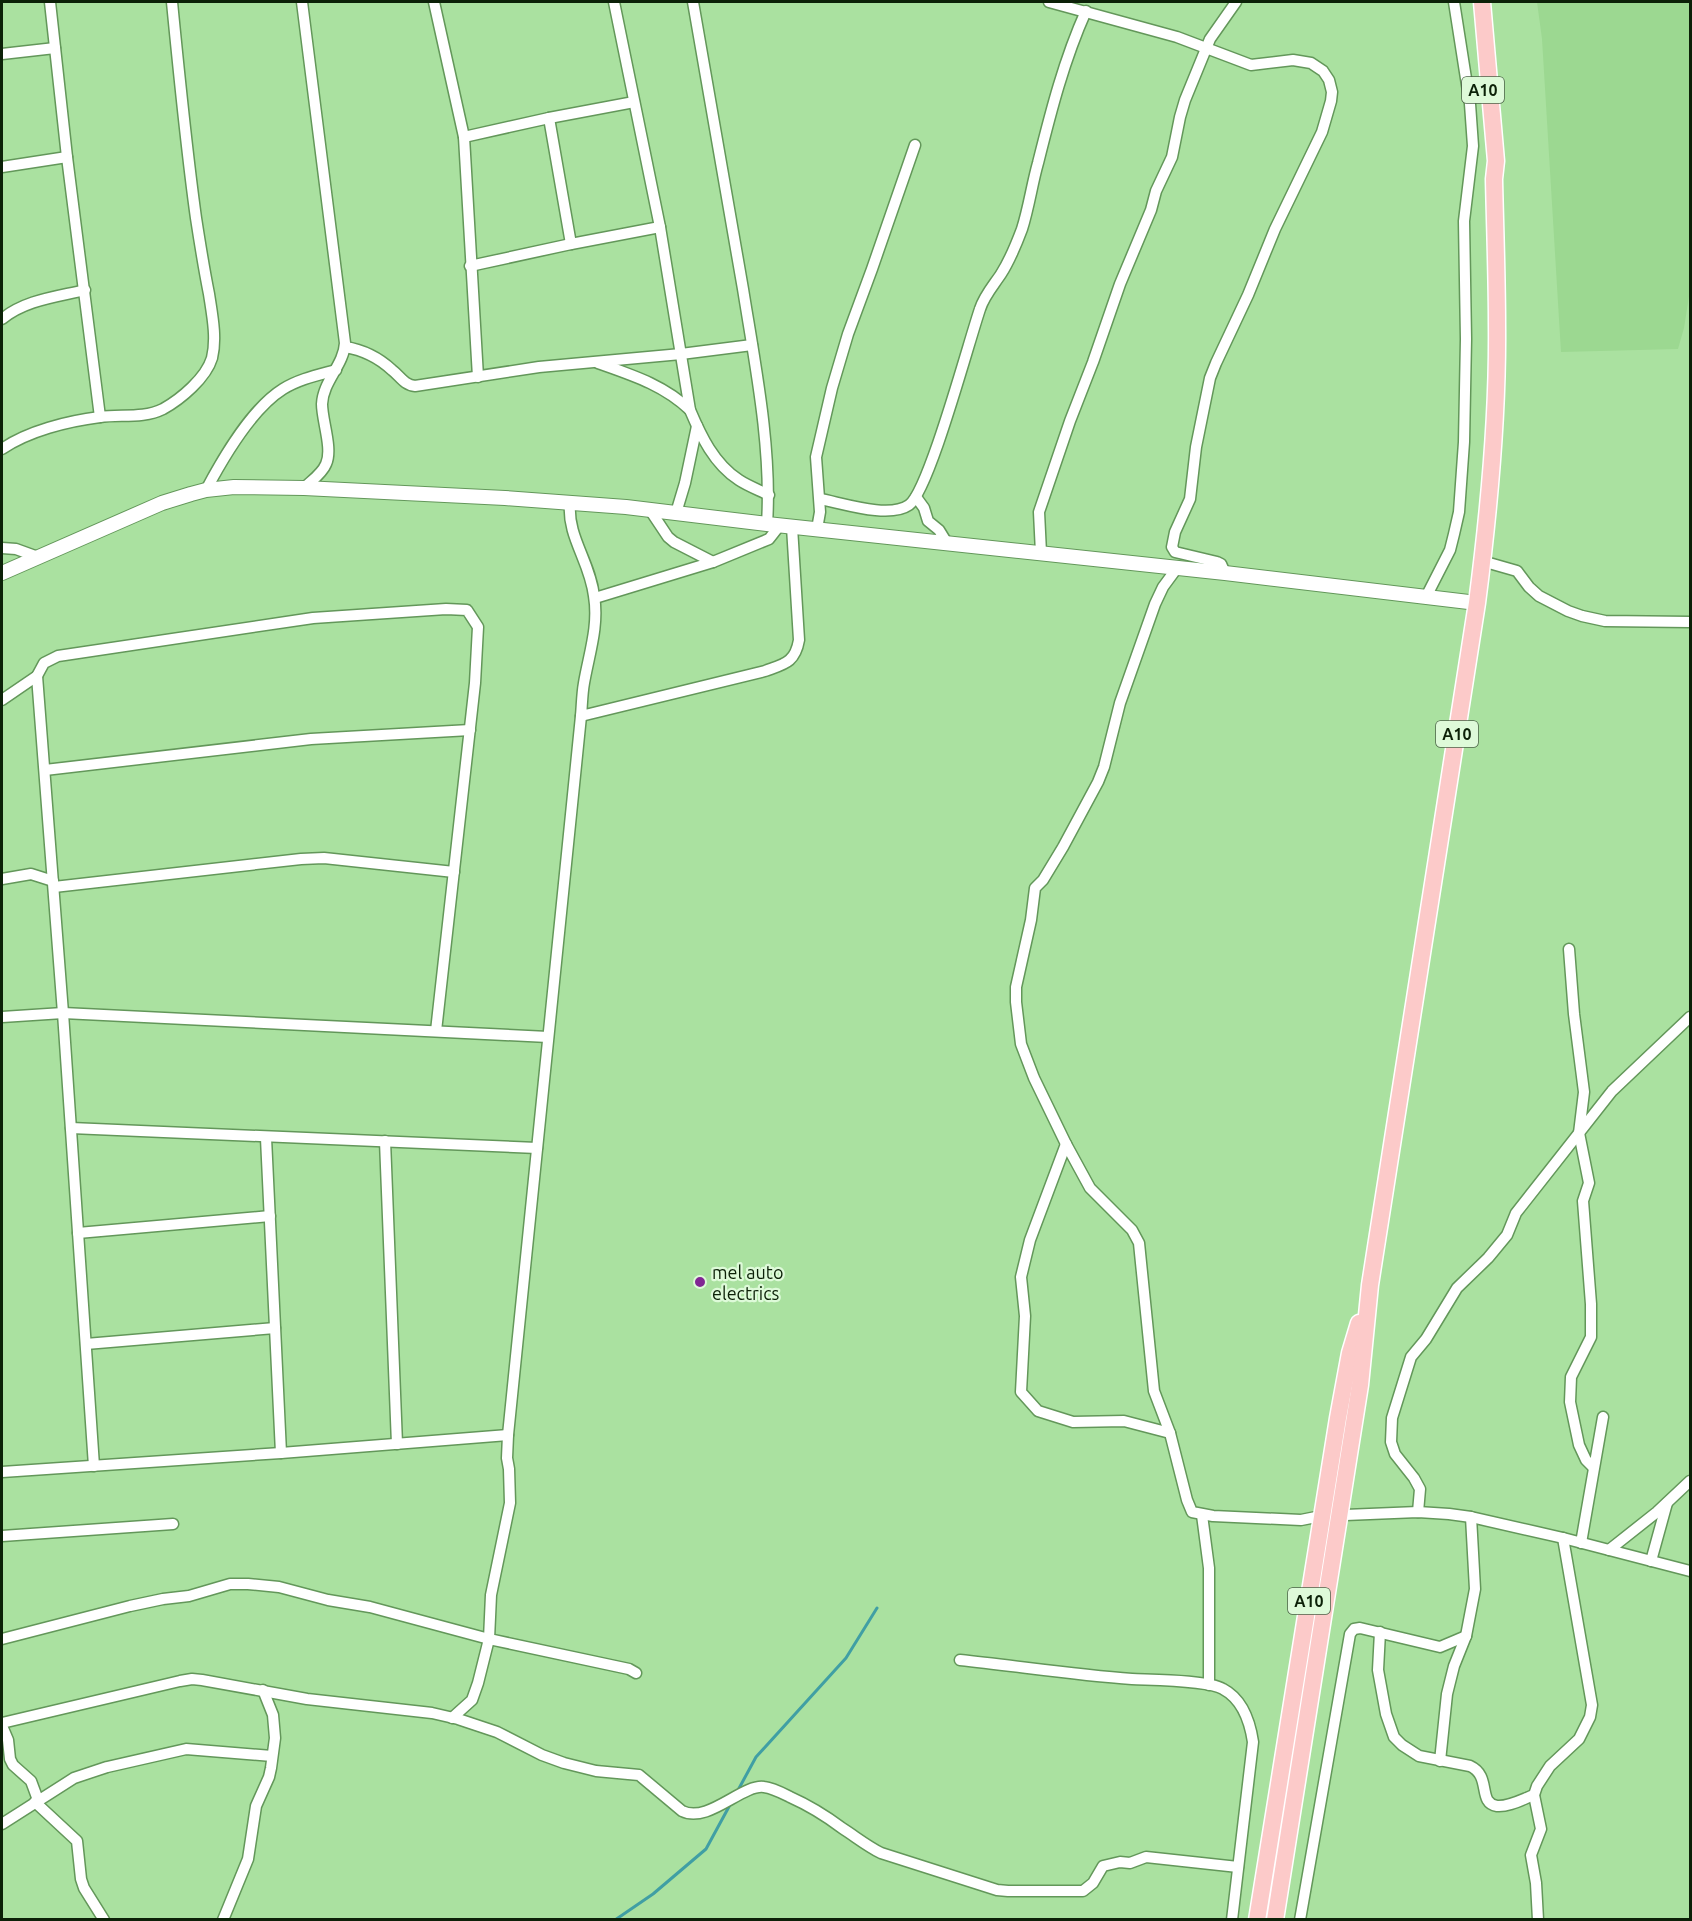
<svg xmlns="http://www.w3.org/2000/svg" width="1692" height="1921" font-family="Ubuntu,sans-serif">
<rect width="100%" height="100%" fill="#aae1a0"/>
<path fill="#9cd891" d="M 1537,2 L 1690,2 L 1690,290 L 1684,328 L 1678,349 L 1561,352 L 1542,39 Z"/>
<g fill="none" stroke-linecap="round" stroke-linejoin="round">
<g stroke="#409fa4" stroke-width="3">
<path d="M 737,1792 L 756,1757 L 846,1658 L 877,1608"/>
<path d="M 615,1920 L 653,1894 L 706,1849 L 731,1803"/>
</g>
<g stroke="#63975a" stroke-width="13">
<g id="minor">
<path d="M 50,2 L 67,157 L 100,417"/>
<path d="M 302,2 L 345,343 C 344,365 323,381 322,404 C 322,421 333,449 326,464 C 322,474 311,481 304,488"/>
<path d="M 434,2 L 464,137 L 478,377"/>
<path d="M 614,2 L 660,227 L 690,410 C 701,436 714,464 739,480 C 748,486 759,490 769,495"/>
<path d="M 693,2 C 710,97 726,193 743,289 C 755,364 772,448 767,524"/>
<path d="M 1049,2 L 1177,37 L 1251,65 L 1293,60 L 1311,63 L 1323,71 L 1329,80 L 1332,92 L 1331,101 L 1322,132 L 1275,229 L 1248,295 L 1216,363 L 1210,378 L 1196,447 L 1190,499 L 1175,532 L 1172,547 L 1175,552 L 1217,562 L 1221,564 L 1225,573"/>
<path d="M 2,54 L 55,48"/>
<path d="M 549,118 L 571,244"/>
<path d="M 464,137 L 549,118 L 634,102"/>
<path d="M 2,167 L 67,157"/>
<path d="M 470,266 L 571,244 L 660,227"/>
<path d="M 2,319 C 25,300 56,297 85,290"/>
<path d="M 345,347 C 364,350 378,357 392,370 C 400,376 404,385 415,386 L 539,367 L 681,354 L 752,345"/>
<path d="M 598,363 C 632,375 664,385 690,410"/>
<path d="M 2,449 C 28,431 68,421 100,417 C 120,414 143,419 163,409 C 181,399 206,378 212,358 C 217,338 212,314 209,294 C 204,269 200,244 196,218 C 186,146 179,74 172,2"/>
<path d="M 206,490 C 223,458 251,409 283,389 C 299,379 318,375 336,370"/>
<path d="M 916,497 L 924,508 L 928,521 L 939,530 L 947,543"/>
<path d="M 820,499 C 842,503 889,519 909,505 C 929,491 969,341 980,309 C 984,296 993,286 1001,274 C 1010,260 1016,245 1022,229 C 1029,207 1032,184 1038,163 C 1051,111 1064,60 1086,11"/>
<path d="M 570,503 C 567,537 590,561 594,596 C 599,626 589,654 584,683 C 582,694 582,705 581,716 L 765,671 C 784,664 795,663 799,640 L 792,527"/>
<path d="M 650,510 L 668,537 L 674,542 L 713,562"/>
<path d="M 676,513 L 685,483 L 697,426"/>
<path d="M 817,529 L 820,512 L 816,457 L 832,388 L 848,334 L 872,269 L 915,145"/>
<path d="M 2,548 L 16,549 L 38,557"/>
<path d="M 1041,553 L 1039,512 L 1070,421 L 1093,362 L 1120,284 L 1151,210 L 1156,191 L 1172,157 L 1180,117 L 1185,100 L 1210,39 L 1236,2"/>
<path d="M 1482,561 L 1517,571 L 1529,587 L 1539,596 L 1568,611 L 1582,616 L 1605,621 L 1690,622"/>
<path d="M 1177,568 L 1163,587 L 1155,604 L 1120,703 L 1104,767 L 1098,782 L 1063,847 L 1043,880 L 1035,888 L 1031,920 L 1016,987 L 1016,1002 L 1021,1044 L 1034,1078 L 1066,1144 L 1090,1188 L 1132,1230 L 1139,1243 L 1154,1391 L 1170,1433 L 1187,1500 L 1192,1512 L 1213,1516 L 1301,1520 L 1321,1516 L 1418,1512 L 1449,1514 L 1471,1517 L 1563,1538 L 1690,1571"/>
<path d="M 1426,597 L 1450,550 L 1454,534 L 1459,512 L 1464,442 L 1466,339 L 1464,221 L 1473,146 L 1470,104 L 1454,2"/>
<path d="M 595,598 L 713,562 L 769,539 L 780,525"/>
<path d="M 37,676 L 63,1013 L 94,1466"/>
<path d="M 2,700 L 37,676 L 44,663 L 58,656 L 313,618 L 446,609 L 467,610 L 478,627 L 475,683 L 436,1031"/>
<path d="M 45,770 L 311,739 L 470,730"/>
<path d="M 2,879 L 31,874 L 53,881"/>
<path d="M 54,887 L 301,859 L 324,858 L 454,872"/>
<path d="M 1569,949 L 1574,1014 L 1584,1092 L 1579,1133 L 1589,1183 L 1583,1201 L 1591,1304 L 1591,1337 L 1571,1377 L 1570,1402 L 1579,1445 L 1586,1460 L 1593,1467"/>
<path d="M 2,1017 L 63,1013 L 548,1037"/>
<path d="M 71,1128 L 537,1148"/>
<path d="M 266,1138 L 281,1453"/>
<path d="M 385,1141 L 397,1444"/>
<path d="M 1066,1144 L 1030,1240 L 1021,1277 L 1025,1316 L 1021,1392 L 1038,1411 L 1073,1422 L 1124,1421 L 1170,1433"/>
<path d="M 78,1233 L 270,1216"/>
<path d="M 86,1344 L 275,1328"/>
<path d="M 2,1472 L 281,1453 L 508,1435"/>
<path d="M 1418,1512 L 1420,1489 L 1414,1478 L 1395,1454 L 1391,1442 L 1392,1418 L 1411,1357 L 1426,1339 L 1457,1288 L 1488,1258 L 1507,1235 L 1516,1213 L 1612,1091 L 1690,1017"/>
<path d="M 1202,1515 L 1209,1568 L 1209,1685"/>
<path d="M 2,1536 L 173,1524"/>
<path d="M 1581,1543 L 1603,1417"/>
<path d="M 1609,1550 L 1657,1512 L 1690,1481"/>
<path d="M 1651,1561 L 1667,1503"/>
<path d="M 1380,1632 L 1378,1670 L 1386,1714 L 1394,1737 L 1402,1745 L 1419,1756 L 1470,1766 C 1492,1776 1477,1803 1497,1806 C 1509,1807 1523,1799 1534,1795"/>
<path d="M 2,1639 L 130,1606 L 163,1599 L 189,1596 L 230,1584 L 248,1584 L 279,1587 L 328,1600 L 370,1607 L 489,1639 L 629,1669 L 636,1673"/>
<path d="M 960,1660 C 1017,1666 1075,1675 1132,1679 C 1152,1680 1208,1680 1223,1689 C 1242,1699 1250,1722 1253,1742 L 1232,1920"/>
<path d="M 452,1718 L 472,1700 L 478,1683 L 489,1639 L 491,1595 L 510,1503 L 509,1469 L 507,1458 L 508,1435 L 581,716"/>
<path d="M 2,1723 L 180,1681 L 192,1679 L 202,1680 L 307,1699 L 432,1713 L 458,1719 L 497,1732 L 542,1755 L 564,1763 L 596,1771 L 639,1775 L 682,1811 C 708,1824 742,1784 764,1787 C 773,1788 782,1793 790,1797 C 808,1805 826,1816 842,1828 C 856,1837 867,1846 881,1853 L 997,1890 L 1008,1891 L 1083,1891 L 1093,1883 L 1103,1866 L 1120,1862 L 1130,1863 L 1146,1857 L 1238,1867"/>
<path d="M 2,1726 L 8,1740 L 10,1759 L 13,1765 L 31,1781 L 38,1800"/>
<path d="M 1440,1761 L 1447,1694 L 1454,1666 L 1466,1636 L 1475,1589 L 1471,1517"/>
<path d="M 35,1802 L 77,1841 L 81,1879 L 84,1888 L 104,1920"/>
<path d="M 2,1824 L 74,1778 L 107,1767 L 186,1749 L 272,1756"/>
<path d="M 223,1920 L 248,1859 L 256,1806 L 269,1777 L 271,1768 L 275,1738 L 273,1715 L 263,1690"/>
<path d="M 1300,1920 L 1350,1634 L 1354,1629 L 1360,1628 L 1440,1647 L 1466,1636"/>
<path d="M 1538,1920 L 1536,1883 L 1531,1855 L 1541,1829 L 1534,1795 L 1537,1786 L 1550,1766 L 1579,1739 L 1590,1717 L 1592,1705 L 1563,1538"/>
</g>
</g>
<g stroke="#63975a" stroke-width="16">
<path id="tertiary" d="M 2,573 L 162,503 L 191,494 L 206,490 L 234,487 L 304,488 L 505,498 L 626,507 L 767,524 L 1225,573 L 1477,603"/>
</g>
<g stroke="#fff" stroke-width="19">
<g id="primary">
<path d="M 1257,1920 L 1338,1418 L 1350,1353 L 1359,1323"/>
<path d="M 1275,1920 L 1360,1385 L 1370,1285 L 1477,603 C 1489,511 1498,417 1497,325 C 1497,276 1495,227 1494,179 L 1496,161 L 1482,2"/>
</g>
</g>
<use href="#minor" stroke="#fff" stroke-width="10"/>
<use href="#tertiary" stroke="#fff" stroke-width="14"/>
<use href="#primary" stroke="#fccac9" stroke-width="16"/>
</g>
<circle fill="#812693" stroke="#defad9" stroke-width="2" cx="700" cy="1282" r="6"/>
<g text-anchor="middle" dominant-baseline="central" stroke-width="4.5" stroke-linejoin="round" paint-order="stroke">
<g fill="#defad9" stroke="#4b6247" stroke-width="1.5">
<rect x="1462" y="77" width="42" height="26" rx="4.5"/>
<rect x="1436" y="721" width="42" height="26" rx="4.5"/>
<rect x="1288" y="1588" width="42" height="26" rx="4.5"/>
</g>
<g font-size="16" font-weight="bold" fill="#0c2108">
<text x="1483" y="90">A10</text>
<text x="1457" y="734">A10</text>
<text x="1309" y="1601">A10</text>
</g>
<g font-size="18" fill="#0c2108" stroke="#defad9" text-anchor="start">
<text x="712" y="1272">mel auto<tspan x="712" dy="21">electrics</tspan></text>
</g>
</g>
<rect width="1692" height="1921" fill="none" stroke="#0c2108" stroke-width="6"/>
</svg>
